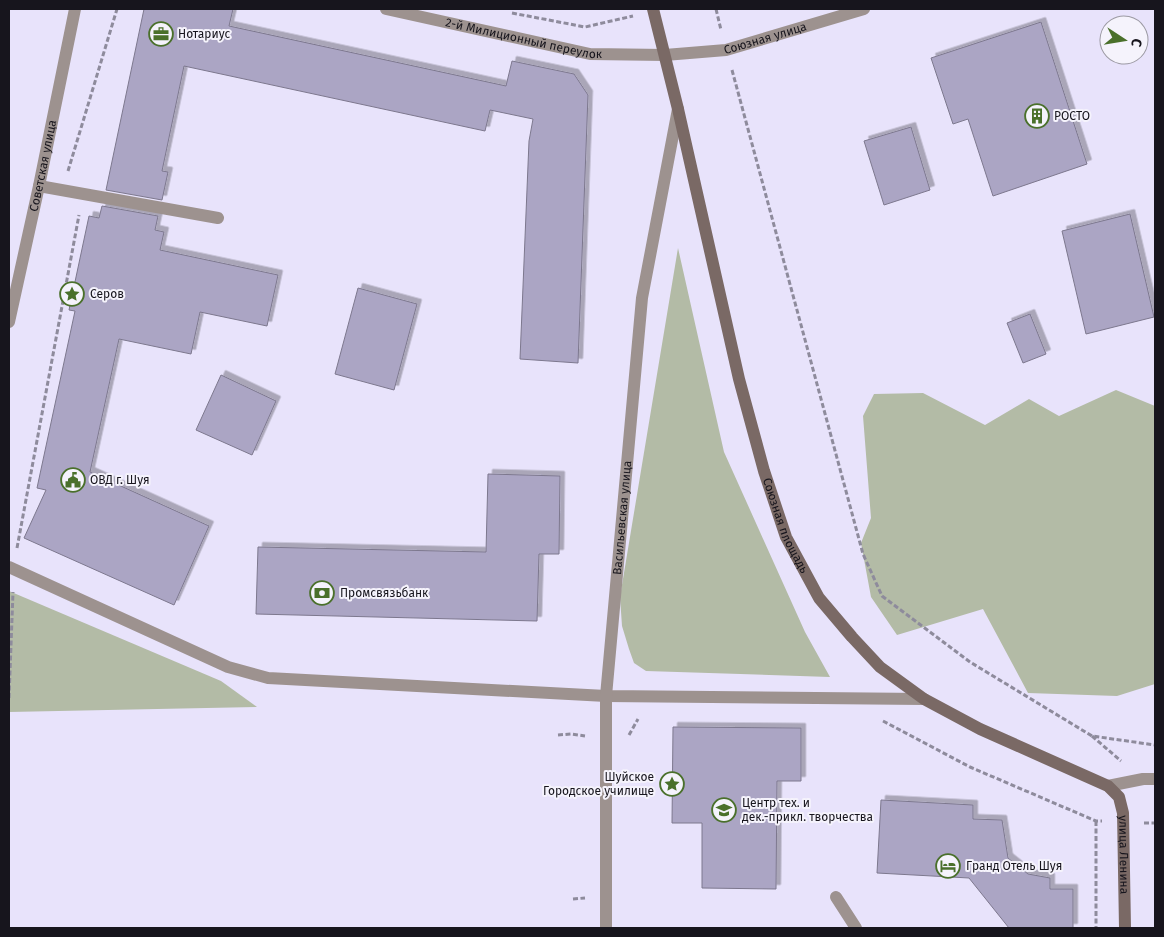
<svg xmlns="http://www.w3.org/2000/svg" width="1164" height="937" font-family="'Fira Sans',sans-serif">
<defs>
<filter id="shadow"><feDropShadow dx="4.5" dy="-4.5" stdDeviation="0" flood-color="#0004"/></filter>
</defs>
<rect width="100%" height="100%" fill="#e8e3fb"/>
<g fill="#b3bba6">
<path d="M 678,248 L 724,452 L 805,632 L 830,677 L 646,671 L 634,663 L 629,649 L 622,626 L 620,597 Z"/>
<path d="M 1116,390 L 1155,406 L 1155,684 L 1117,696 L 1028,693 L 983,609 L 897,635 L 871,597 L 861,543 L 871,518 L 863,416 L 874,394 L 923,393 L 985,425 L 1029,399 L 1059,416 Z"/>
<path d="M 9,591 L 221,681 L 257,707 L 9,712 Z"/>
</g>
<g fill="#aba5c4" stroke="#7d788e" filter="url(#shadow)">
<path d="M 144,9 L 233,9 L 229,26 L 506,86 L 512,61 L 574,74 L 588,95 L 578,363 L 520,359 L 529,141 L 533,119 L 490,110 L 485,131 L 184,66 L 162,171 L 168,172 L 162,200 L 106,190 Z"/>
<path d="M 1041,22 L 1087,164 L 993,196 L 968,119 L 953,124 L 931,58 Z"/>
<path d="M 911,127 L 930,190 L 884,205 L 864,141 Z"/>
<path d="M 102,206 L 158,216 L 155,230 L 164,232 L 160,250 L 278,275 L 267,326 L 200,312 L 191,354 L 119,339 L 90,472 L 209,526 L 174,605 L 24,538 L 46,490 L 37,488 L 75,311 L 69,310 L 89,216 L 99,218 Z"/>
<path d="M 1130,214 L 1154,317 L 1086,334 L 1062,231 Z"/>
<path d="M 358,288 L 417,304 L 394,390 L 335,374 Z"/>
<path d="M 1030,314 L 1046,354 L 1023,363 L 1007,323 Z"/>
<path d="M 221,375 L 276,401 L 252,455 L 196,430 Z"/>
<path d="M 488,474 L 560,476 L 559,554 L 539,554 L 537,621 L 256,614 L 258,547 L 486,552 Z"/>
<path d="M 673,727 L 801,728 L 801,781 L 777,781 L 776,889 L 702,888 L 702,823 L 672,823 Z"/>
<path d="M 881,800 L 973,805 L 973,819 L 1002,820 L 1008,858 L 1028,874 L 1050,878 L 1050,889 L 1073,889 L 1073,928 L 1009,928 L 969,878 L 877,873 Z"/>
</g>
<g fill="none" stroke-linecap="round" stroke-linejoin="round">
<g stroke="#8e8b9c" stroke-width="3" stroke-dasharray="5 2.5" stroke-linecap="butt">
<path d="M 716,9 L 721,30"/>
<path d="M 512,13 L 585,27 L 633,16"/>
<path d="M 732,70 L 863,554 L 882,596 L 970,662 L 1092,736 L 1155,745"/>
<path d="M 68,171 L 117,9"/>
<path d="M 17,548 L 79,215"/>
<path d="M 9,698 L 13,592"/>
<path d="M 883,721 L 970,767 L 1096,821 L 1102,821"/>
<path d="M 558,735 L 571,734 L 585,736"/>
<path d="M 629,735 L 638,719"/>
<path d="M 1092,736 L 1121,761"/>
<path d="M 1096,821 L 1096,928"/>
<path d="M 1144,823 L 1155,823"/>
<path d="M 573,899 L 585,898"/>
</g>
<g stroke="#9d928f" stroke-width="12">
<path d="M 39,186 L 218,218"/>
<path d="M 836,897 L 856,928"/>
</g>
<g stroke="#9d928f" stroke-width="12">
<path id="s1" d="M 386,9 L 590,54 L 665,55 L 726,50 L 864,9"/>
<path d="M 9,567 L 228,667 L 268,678 L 606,696 L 924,699"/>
<path d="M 1108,786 L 1143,779 L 1155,779"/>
</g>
<g stroke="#9d928f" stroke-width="12">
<path id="s2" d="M 9,322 L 39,186 L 75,9"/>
<path id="s3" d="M 606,928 L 606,696 L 642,298 L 678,109"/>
</g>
<path stroke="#7a6965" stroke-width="12" id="s4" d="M 653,9 L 678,109 L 739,379 L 764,471 L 786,537 L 819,598 L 852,637 L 880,667 L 924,699 L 980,729 L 1108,786 L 1119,797 L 1123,813 L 1125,928"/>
</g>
<defs>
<g id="office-ring" transform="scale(1.25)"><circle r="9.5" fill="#f5f3fc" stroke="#4a702b" stroke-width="1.5"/><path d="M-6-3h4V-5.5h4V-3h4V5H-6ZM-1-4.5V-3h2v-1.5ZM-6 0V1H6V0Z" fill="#4a702b"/></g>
<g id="building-ring" transform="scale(1.25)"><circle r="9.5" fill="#f5f3fc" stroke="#4a702b" stroke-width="1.5"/><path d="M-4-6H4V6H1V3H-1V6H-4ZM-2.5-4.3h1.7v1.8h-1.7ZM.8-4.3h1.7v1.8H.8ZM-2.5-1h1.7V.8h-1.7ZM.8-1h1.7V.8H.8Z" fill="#4a702b"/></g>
<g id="sight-ring" transform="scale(1.25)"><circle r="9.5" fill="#f5f3fc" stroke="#4a702b" stroke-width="1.5"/><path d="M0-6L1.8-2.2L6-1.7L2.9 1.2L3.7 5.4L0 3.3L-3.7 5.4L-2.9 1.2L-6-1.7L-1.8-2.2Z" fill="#4a702b"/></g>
<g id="civic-ring" transform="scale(1.25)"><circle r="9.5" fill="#f5f3fc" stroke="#4a702b" stroke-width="1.5"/><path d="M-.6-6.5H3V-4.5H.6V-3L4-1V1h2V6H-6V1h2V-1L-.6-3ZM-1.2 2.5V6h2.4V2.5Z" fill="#4a702b"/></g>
<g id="bank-ring" transform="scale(1.25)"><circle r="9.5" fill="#f5f3fc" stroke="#4a702b" stroke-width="1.5"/><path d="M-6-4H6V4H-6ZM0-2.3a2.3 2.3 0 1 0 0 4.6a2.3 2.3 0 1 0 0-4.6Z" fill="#4a702b"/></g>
<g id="school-ring" transform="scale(1.25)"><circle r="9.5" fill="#f5f3fc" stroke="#4a702b" stroke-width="1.5"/><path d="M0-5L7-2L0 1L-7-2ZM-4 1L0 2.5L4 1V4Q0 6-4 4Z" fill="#4a702b"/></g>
<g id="hotel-ring" transform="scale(1.25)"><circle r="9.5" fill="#f5f3fc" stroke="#4a702b" stroke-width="1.5"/><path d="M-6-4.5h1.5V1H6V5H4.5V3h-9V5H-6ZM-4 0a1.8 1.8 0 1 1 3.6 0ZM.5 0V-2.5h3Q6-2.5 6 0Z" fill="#4a702b"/></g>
</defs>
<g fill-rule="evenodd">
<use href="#office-ring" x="161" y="34"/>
<use href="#building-ring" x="1037" y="116"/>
<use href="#sight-ring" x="72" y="294"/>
<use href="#civic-ring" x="73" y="480"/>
<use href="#bank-ring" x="322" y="593"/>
<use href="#sight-ring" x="672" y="784"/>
<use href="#school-ring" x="724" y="810"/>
<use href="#hotel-ring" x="948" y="866"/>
</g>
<g text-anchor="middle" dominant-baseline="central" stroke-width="4" stroke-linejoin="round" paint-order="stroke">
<g font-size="12" fill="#17151d" stroke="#f5f3fc" text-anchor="start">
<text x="178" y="34">Нотариус</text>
<text x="1054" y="116">РОСТО</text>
<text x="90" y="294">Серов</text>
<text x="90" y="480">ОВД г. Шуя</text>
<text x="340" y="593">Промсвязьбанк</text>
<text x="654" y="777" text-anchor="end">Шуйское<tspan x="654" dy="14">Городское училище</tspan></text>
<text x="742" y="803">Центр тех. и<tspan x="742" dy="14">дек.-прикл. творчества</tspan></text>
<text x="966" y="866">Гранд Отель Шуя</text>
</g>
<g font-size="12" fill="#17151d" stroke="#f5f3fc">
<text stroke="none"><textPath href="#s1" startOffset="386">Союзная улица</textPath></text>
<text stroke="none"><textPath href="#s1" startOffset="141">2-й Милиционный переулок</textPath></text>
<text stroke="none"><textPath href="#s2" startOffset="160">Советская улица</textPath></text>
<text stroke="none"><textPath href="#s3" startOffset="411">Васильевская улица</textPath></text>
<text stroke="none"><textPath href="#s4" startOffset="534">Союзная площадь</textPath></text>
<text stroke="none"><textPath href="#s4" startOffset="1038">улица Ленина</textPath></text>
</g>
</g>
<rect width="1164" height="937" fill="none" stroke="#17151d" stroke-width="20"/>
<g transform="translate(1124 40) rotate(102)"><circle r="24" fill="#f5f3fc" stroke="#9c9aa3"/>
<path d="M0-4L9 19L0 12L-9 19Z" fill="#4a702b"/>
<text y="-8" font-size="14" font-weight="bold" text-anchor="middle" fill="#17151d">С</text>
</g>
</svg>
